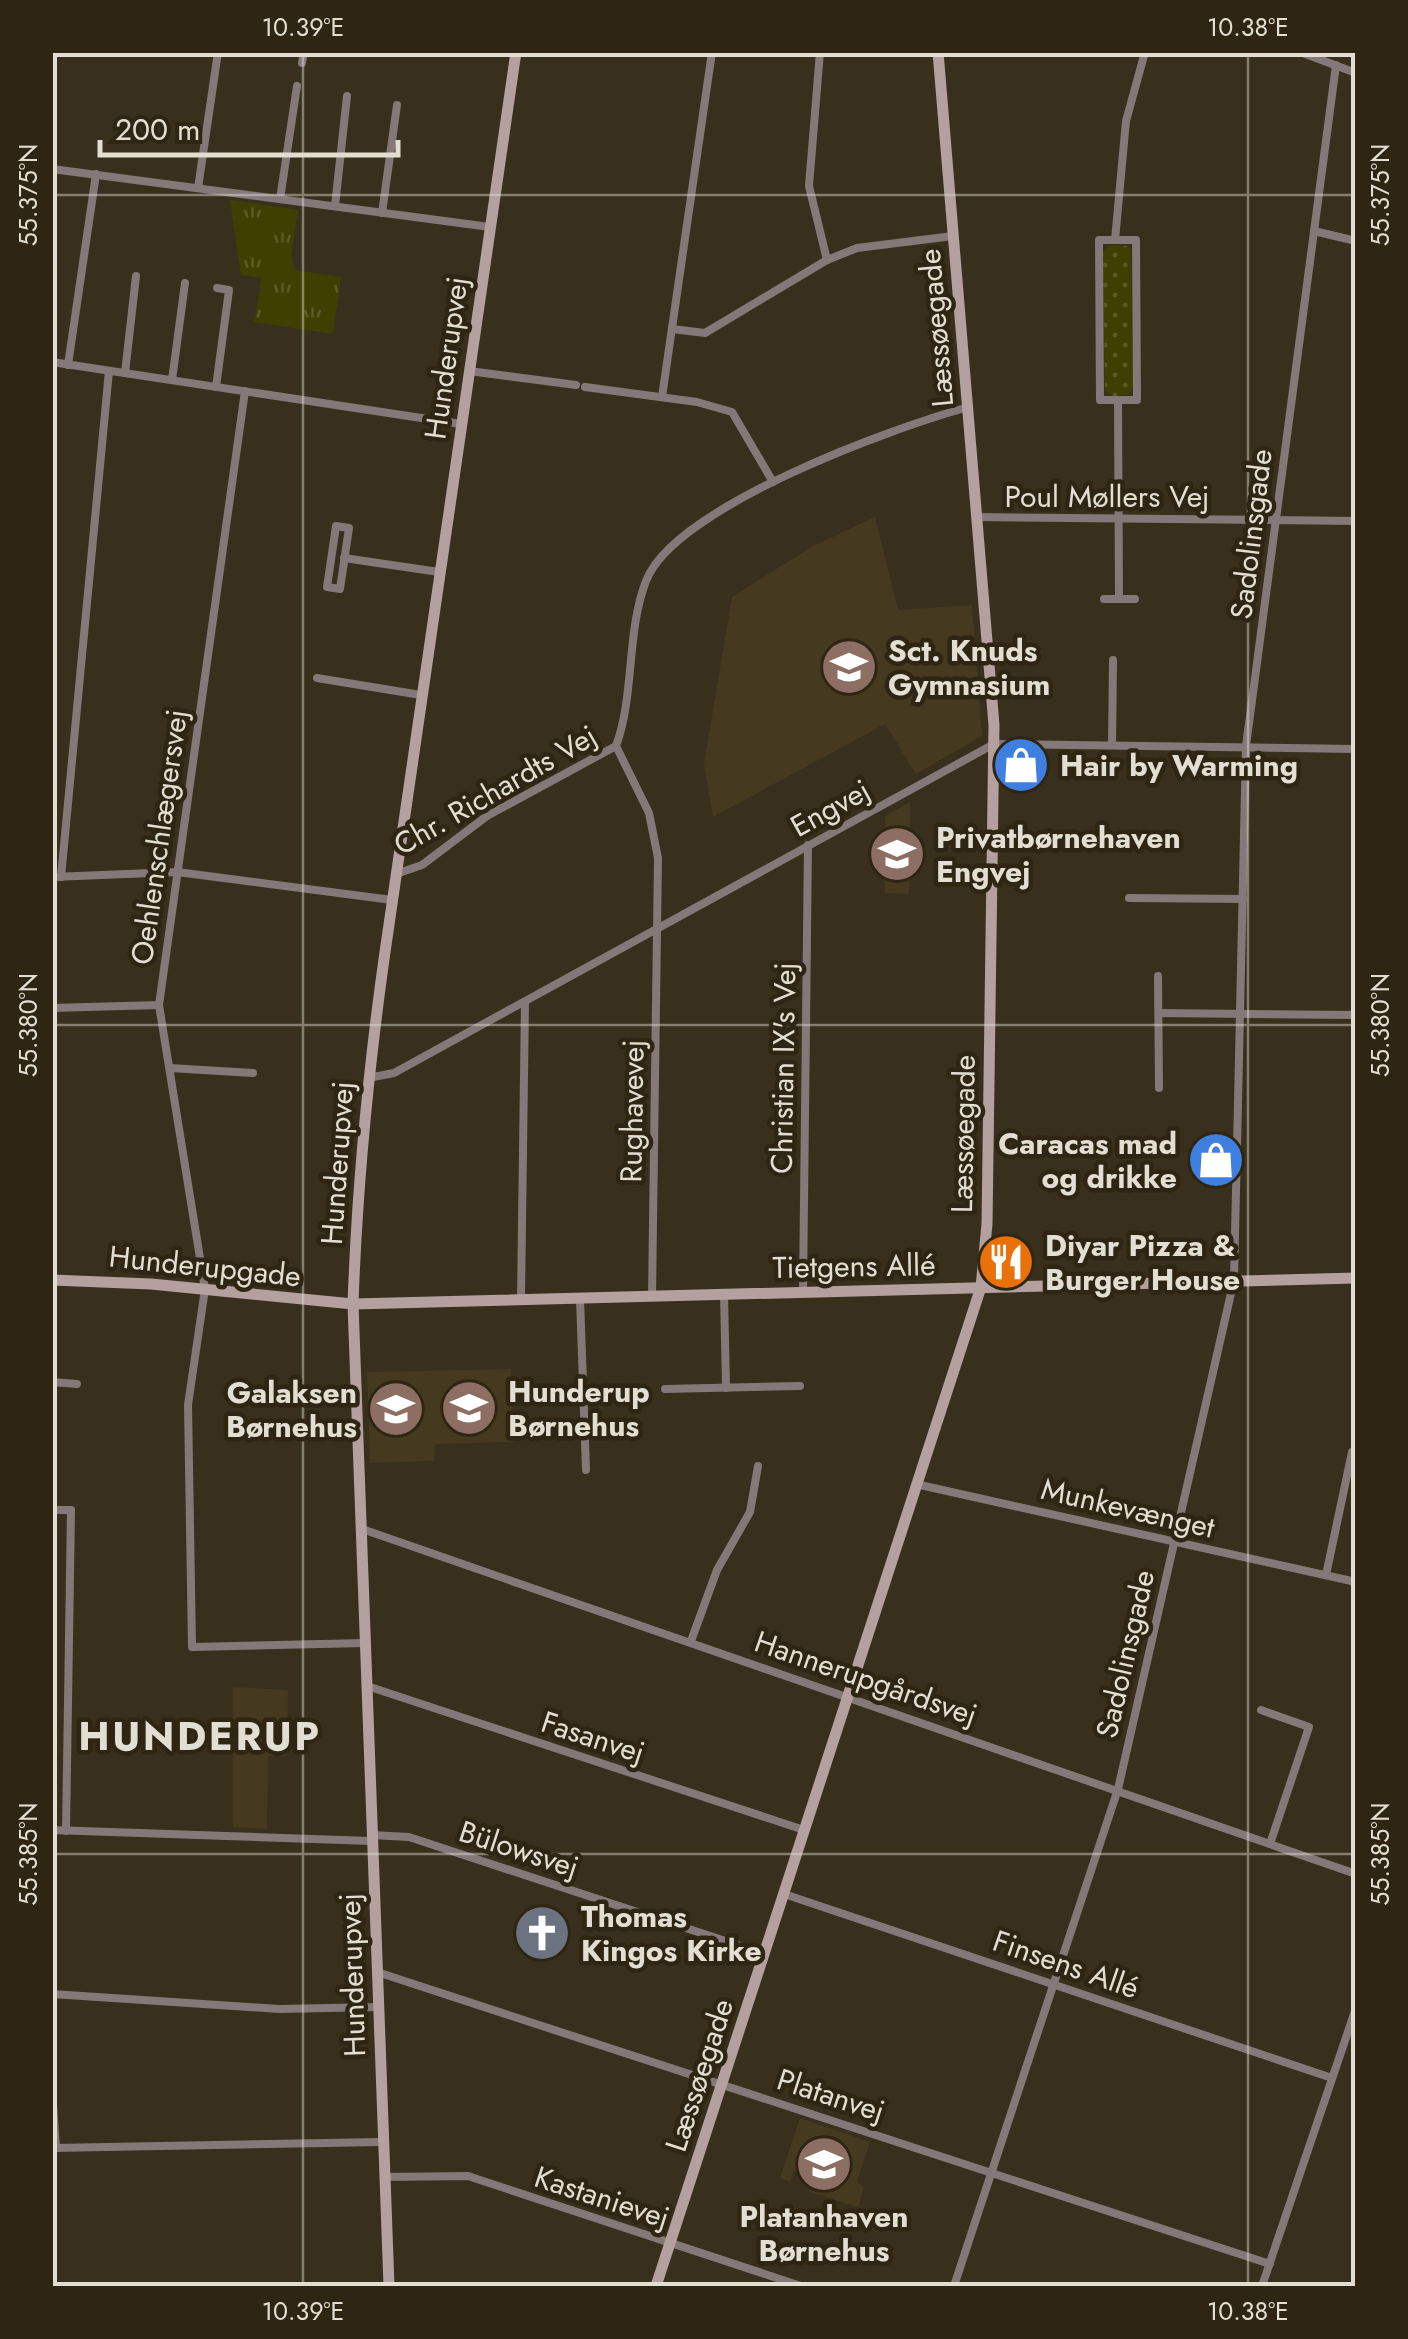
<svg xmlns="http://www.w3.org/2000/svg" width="1408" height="2339" font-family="Jost,sans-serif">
<defs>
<pattern id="grass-dots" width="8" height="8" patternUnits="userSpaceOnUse" patternTransform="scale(2.5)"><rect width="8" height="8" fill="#3e3f00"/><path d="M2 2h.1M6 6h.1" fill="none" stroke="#5a5a24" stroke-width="1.8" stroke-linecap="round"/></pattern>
<pattern id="park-tufts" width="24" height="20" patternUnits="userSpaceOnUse" patternTransform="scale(2.5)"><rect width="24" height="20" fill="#3e3f00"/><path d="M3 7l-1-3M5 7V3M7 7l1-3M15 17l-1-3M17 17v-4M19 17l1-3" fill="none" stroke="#5a5a24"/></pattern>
</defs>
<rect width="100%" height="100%" fill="#38301d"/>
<g fill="#45391f">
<path d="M 875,517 L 898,610 L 972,605 L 982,736 L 916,774 L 885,724 L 713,817 L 704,764 L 732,597 L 813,546 Z"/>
<path d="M 910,802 L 909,894 L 885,893 L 885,816 Z"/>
<path d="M 511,1369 L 513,1442 L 435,1444 L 434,1461 L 370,1463 L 367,1372 Z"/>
<path d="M 233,1687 L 288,1690 L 287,1756 L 268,1756 L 267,1829 L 233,1827 Z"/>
<path d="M 800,2118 L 870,2142 L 857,2181 L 864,2188 L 858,2207 L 809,2192 L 808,2176 L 794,2171 L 790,2182 L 780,2178 Z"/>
</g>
<path fill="url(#grass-dots)" d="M 1108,245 L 1128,246 L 1131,250 L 1133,387 L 1128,395 L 1112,396 L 1105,390 L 1103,253 Z"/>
<path fill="url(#park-tufts)" d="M 230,200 L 298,210 L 291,255 L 295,270 L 341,277 L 333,334 L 254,322 L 262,278 L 241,275 Z"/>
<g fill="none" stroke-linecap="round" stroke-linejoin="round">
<g stroke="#847878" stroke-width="8">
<path d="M 820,52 L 809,186 L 827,260"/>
<path d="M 1300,52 L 1356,73"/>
<path d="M 302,63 L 304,52"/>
<path d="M 52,169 L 490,227"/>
<path d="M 198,188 L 218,52"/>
<path d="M 280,199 L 297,86"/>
<path d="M 335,206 L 347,96"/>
<path d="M 382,213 L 397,105"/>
<path d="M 1314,231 L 1356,241"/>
<path d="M 1099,240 L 1136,240 L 1137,400 L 1100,400 Z"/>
<path d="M 1115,240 L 1126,121 L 1145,52"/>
<path d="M 672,329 L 705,333 L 827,260 L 857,248 L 953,236"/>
<path d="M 52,362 L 461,424"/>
<path d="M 68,365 L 96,174"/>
<path d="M 469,371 L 576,385"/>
<path d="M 125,373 L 136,276"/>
<path d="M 172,380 L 185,283"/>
<path d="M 216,387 L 229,290 L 217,288"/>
<path d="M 585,387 L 697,402 L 732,412 L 773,482"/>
<path d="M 245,391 L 159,1005 L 205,1289 L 188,1405 L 192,1647 L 365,1643"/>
<path d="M 662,397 L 712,52"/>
<path d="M 1118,400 L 1119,599"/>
<path d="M 978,517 L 1356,521"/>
<path d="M 336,526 L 349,528 L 340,589 L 327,587 Z"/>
<path d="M 344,558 L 439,572"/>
<path d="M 1104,599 L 1135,599"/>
<path d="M 317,678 L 421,695"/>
<path d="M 1112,745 L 1113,660"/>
<path d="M 616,746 L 649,813 L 658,858 L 652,1296"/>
<path d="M 396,874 L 422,865 L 487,816 L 616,746 C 635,694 626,633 646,581 C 674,507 894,427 969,407"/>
<path d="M 52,877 L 177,872 L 392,900"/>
<path d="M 61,877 L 109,371"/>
<path d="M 1129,898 L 1243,899"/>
<path d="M 1158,976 L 1159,1088"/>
<path d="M 52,1008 L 159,1005"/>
<path d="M 1159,1013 L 1356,1015"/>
<path d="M 170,1068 L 253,1073"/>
<path d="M 368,1078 L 394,1073 L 994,744 L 1356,749"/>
<path d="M 803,1292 L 808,845"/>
<path d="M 724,1294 L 726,1388"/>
<path d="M 580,1298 L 586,1470"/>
<path d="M 521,1299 L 525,1002"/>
<path d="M 52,1382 L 77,1384"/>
<path d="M 665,1389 L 800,1386"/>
<path d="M 920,1485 L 1356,1582"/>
<path d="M 52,1510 L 71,1510 L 66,1831"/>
<path d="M 362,1529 L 1356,1874"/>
<path d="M 1326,1575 L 1352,1452"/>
<path d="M 691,1641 L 717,1570 L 750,1512 L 758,1466"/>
<path d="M 367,1686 L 804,1830"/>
<path d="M 1261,1710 L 1309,1727 L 1270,1844"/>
<path d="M 52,1830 L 371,1841"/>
<path d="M 371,1835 L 409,1837 L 765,1954"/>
<path d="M 784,1894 L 1332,2078"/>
<path d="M 377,1972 L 1270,2264"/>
<path d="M 52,1994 L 279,2009 L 379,2007"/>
<path d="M 52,2090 L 56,2148"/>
<path d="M 52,2148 L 382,2142"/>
<path d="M 384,2177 L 468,2176 L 801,2286"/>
<path d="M 954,2286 L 1118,1789 L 1234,1280 L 1246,746 L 1336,65"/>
<path d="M 1262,2286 L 1356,2008"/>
</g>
<g stroke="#b3a09f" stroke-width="11">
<path d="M 52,1280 L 151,1284 L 353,1304 L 1356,1278"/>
<path d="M 389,2286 L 353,1304 C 357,1188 368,1074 384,959 L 516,52"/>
<path d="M 656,2286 L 981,1287 L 987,1224 L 994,725 L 938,52"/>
</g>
</g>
<path fill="none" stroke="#e3ded2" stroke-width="2.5" stroke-opacity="0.45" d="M 303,52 L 303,2286M 1248,52 L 1248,2286M 52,195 L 1356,195M 52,1025 L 1356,1025M 52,1854 L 1356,1854"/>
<defs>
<g id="university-disc" transform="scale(2.875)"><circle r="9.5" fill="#8d6e63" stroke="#2e2613"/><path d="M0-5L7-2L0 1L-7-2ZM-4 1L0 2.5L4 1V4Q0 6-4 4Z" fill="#fff"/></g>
<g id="shop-disc" transform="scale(2.875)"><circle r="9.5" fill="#3f7fe0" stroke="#2e2613"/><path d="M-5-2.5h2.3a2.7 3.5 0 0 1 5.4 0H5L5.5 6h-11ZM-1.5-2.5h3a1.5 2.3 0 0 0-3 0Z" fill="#fff"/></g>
<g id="school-disc" transform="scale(2.875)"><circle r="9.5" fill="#8d6e63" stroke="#2e2613"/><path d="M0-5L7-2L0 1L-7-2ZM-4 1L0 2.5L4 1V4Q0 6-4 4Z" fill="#fff"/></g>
<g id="restaurant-disc" transform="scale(2.875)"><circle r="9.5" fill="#e8710a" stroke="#2e2613"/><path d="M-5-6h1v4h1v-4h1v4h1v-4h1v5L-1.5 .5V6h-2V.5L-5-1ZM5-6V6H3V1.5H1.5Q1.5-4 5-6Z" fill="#fff"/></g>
<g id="church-disc" transform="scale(2.875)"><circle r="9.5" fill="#6b7280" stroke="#2e2613"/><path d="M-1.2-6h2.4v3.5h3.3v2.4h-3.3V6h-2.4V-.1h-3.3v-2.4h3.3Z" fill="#fff"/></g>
</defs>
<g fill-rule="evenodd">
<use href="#university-disc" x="849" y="667"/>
<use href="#shop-disc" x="1021" y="765"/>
<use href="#school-disc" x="897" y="854"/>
<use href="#shop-disc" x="1216" y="1160"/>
<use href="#restaurant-disc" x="1006" y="1262"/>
<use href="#school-disc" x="469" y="1408"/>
<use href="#school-disc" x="396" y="1409"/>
<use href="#church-disc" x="542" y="1933"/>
<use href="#school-disc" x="824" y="2164"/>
</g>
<g text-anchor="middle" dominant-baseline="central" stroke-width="9" stroke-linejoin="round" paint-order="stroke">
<g font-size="30" fill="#e3ded2" stroke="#2e2613">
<text transform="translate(936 328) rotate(-95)">Læssøegade</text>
<text transform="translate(446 358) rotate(-82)">Hunderupvej</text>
<text x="1107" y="496">Poul Møllers Vej</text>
<text transform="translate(1251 534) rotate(-83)">Sadolinsgade</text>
<text transform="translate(495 790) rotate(-30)">Chr. Richardts Vej</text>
<text transform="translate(830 808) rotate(-29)">Engvej</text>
<text transform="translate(159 837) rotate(-82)">Oehlenschlægersvej</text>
<text transform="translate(783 1068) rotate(-89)">Christian IX's Vej</text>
<text transform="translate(632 1111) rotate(-89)">Rughavevej</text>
<text transform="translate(963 1134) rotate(-89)">Læssøegade</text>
<text transform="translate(337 1163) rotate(-86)">Hunderupvej</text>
<text transform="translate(205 1266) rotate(6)">Hunderupgade</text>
<text transform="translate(854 1266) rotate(-1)">Tietgens Allé</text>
<text transform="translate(1128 1508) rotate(13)">Munkevænget</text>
<text transform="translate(1125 1654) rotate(-77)">Sadolinsgade</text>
<text transform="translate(866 1678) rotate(19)">Hannerupgårdsvej</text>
<text transform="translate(593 1737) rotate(18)">Fasanvej</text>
<text transform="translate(519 1849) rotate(18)">Bülowsvej</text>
<text transform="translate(1066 1964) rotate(19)">Finsens Allé</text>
<text transform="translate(352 1975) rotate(-92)">Hunderupvej</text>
<text transform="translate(699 2075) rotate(-72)">Læssøegade</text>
<text transform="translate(831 2095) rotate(18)">Platanvej</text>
<text transform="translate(602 2197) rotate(18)">Kastanievej</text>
</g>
<g font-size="30" font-weight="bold" fill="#e3ded2" stroke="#2e2613" text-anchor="start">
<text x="888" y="650">Sct. Knuds<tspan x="888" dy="34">Gymnasium</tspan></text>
<text x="1060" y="765">Hair by Warming</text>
<text x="936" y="837">Privatbørnehaven<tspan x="936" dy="34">Engvej</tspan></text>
<text x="1177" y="1143" text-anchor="end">Caracas mad<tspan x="1177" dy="34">og drikke</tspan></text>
<text x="1045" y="1245">Diyar Pizza &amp;<tspan x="1045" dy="34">Burger House</tspan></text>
<text x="508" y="1391">Hunderup<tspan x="508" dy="34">Børnehus</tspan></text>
<text x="357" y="1392" text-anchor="end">Galaksen<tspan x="357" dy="34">Børnehus</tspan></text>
<text x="581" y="1916">Thomas<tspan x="581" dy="34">Kingos Kirke</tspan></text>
<text x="824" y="2216" text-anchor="middle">Platanhaven<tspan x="824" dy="34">Børnehus</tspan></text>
</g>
<g font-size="40" font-weight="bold" letter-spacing="2.5" fill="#e3ded2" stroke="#2e2613">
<text x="200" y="1736">HUNDERUP</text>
</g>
</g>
<rect width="1408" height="2339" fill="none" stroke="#2e2613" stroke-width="110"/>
<path d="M100 140v15h298v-15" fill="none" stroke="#e3ded2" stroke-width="5"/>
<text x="115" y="140" font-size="30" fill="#e3ded2" stroke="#2e2613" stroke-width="8" paint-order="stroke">200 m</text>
<rect x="55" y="55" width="1298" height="2229" fill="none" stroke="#e3ded2" stroke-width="4"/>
<g font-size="25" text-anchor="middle" fill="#e3ded2">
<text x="303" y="36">10.39°E</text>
<text x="1248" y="36">10.38°E</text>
<text transform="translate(1380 195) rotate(-90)" y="9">55.375°N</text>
<text transform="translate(28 195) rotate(-90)" y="9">55.375°N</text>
<text transform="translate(1380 1025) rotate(-90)" y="9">55.380°N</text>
<text transform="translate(28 1025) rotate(-90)" y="9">55.380°N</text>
<text transform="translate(28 1854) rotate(-90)" y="9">55.385°N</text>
<text transform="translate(1380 1854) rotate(-90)" y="9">55.385°N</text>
<text x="303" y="2320">10.39°E</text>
<text x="1248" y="2320">10.38°E</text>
</g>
</svg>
